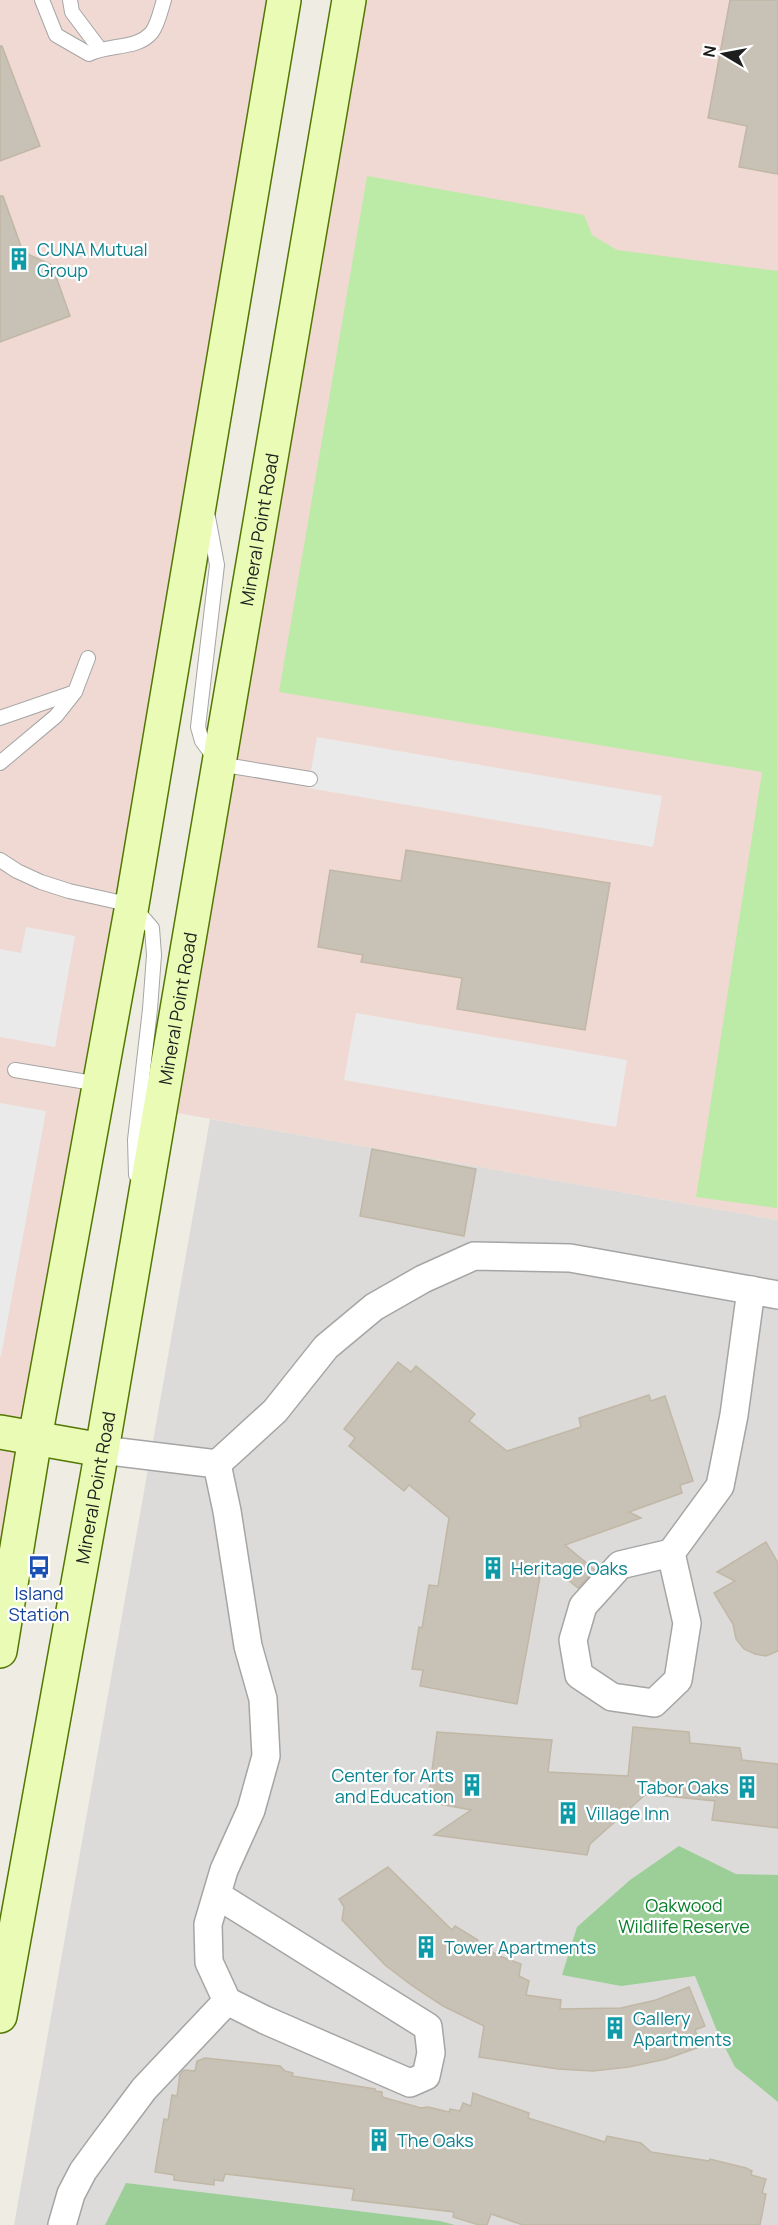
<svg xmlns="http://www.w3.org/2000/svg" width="778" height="2225" font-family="Manrope,sans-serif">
<rect width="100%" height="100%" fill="#efede3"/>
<path fill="#dcdbda" d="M 210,1119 L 778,1220 L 778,2225 L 14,2225 Z"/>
<g fill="#f0d9d2">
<path d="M 0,0 L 284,0 L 0,1651 Z"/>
<path d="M 349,0 L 778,0 L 778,1220 L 160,1110 Z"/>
</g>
<path fill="#bbeba7" d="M 367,176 L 584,215 L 592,235 L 617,250 L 778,271 L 777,1208 L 696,1197 L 762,772 L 279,692 Z"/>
<g fill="#9ccf97">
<path d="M 679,1846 L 736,1874 L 778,1875 L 778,2102 L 735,2067 L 719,2036 L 695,1976 L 621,1986 L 562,1975 L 577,1927 L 630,1880 Z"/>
<path d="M 126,2183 L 440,2221 L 455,2225 L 105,2225 Z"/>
</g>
<g fill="#eaeaea">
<path d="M 317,737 L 662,796 L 653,847 L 308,788 Z"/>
<path d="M 26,927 L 75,936 L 55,1047 L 0,1037 L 0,949 L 21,953 Z"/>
<path d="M 356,1013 L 627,1060 L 616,1127 L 344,1080 Z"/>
<path d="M 0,1103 L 46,1111 L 1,1356 L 0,1356 Z"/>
</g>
<g fill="#c7c1b6" stroke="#c1b7a5" stroke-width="1.5">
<path d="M 730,0 L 778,0 L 778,174 L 739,167 L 747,126 L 708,118 Z"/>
<path d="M 0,46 L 2,46 L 40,146 L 0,161 Z"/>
<path d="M 0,196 L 3,196 L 23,252 L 52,265 L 70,316 L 0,342 Z"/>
<path d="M 406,850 L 610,883 L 585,1030 L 457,1009 L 462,978 L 361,962 L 363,955 L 318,947 L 330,870 L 401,881 Z"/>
<path d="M 372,1149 L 476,1169 L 464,1236 L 360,1216 Z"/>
<path d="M 398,1362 L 411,1372 L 416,1366 L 475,1414 L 469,1421 L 507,1451 L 581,1427 L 579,1418 L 649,1395 L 651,1401 L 665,1396 L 693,1481 L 680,1485 L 682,1493 L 629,1512 L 641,1518 L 565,1545 L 595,1570 L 578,1588 L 543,1560 L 517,1704 L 420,1686 L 423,1670 L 412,1669 L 419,1627 L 422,1628 L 429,1585 L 438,1586 L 449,1518 L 409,1485 L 404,1491 L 349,1446 L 355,1438 L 344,1429 Z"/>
<path d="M 766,1542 L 778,1563 L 778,1651 L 766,1656 L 755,1654 L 744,1649 L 736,1639 L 733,1624 L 714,1593 L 735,1581 L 717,1572 Z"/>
<path d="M 633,1727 L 689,1732 L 690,1743 L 740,1748 L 742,1760 L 778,1764 L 778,1828 L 712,1820 L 715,1801 L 646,1794 L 590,1844 L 587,1855 L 434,1835 L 471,1810 L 428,1802 L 437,1732 L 552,1740 L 548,1772 L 628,1776 Z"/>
<path d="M 388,1867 L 452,1930 L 455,1926 L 478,1940 L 476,1944 L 502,1957 L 521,1964 L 519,1976 L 529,1981 L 526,1995 L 561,2000 L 560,2009 L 621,2008 L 656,2000 L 689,1987 L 705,2026 L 695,2030 L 702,2046 L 666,2059 L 629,2067 L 593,2071 L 558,2069 L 479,2057 L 484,2026 L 443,2006 L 411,1985 L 385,1965 L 342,1920 L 344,1907 L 339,1899 Z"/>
<path d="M 205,2058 L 280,2066 L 285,2071 L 293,2073 L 292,2076 L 375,2089 L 375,2091 L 382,2092 L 382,2097 L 421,2108 L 428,2107 L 449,2112 L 450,2109 L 460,2111 L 463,2103 L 471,2106 L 473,2093 L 529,2113 L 528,2118 L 605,2142 L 607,2136 L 641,2143 L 651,2152 L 709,2161 L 710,2159 L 746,2168 L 752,2171 L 751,2175 L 766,2179 L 762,2193 L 766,2194 L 760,2225 L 523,2225 L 491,2214 L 487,2225 L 479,2225 L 453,2217 L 454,2212 L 352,2200 L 354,2189 L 225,2174 L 223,2181 L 214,2180 L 214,2185 L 174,2180 L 174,2175 L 155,2172 L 164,2119 L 168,2120 L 172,2095 L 177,2096 L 180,2074 L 184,2070 L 195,2071 L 197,2061 Z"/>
</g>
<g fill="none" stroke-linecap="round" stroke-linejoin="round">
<g stroke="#a5a5a5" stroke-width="16">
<g id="lane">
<path d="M 42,0 L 56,35 L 89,54 C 107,44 138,50 152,32 C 158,24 161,9 164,0"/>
<path d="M 70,0 L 72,12 L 99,48"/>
<path d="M 208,517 L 217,565 L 198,727 L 202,741 L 219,764 L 310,779"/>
<path d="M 0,718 L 75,692"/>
<path d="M 0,763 L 56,716 L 75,692 L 88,658"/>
<path d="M 0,860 L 17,871 L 41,882 L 69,891 L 132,905 L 152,928 L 154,955 L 150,1009 L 135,1140 L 136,1175"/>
<path d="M 15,1070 L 99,1084"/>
</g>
</g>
<g stroke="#a5a5a5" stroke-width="30">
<g id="street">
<path d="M 102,1450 L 217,1464 L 275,1411 L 326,1347 L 374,1307 L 423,1279 L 474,1256 L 570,1258 L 778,1295"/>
<path d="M 671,1553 L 687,1623 L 678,1680 L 654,1703 L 612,1697 L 579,1675 L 573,1640 L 583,1606 L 620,1565 Z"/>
<path d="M 671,1553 L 720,1486 L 734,1415 L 751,1290"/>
<path d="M 217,1895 L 428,2027 L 431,2053 L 426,2076 L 410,2083 L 265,2020 L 227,2001 L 209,1962 L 208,1924 L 224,1870 L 251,1810 L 266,1756 L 263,1699 L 248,1646 L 227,1511 L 217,1464"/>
<path d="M 62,2225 L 71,2194 L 83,2171 L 102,2145 L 144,2089 L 227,2001"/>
</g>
</g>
<g stroke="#527702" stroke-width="36">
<g id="secondary">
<path d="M 0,1432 L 102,1450"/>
<path d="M 0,1651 L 35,1438 L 132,905 L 284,0"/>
<path id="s1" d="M 0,2016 L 102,1450 L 349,0"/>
</g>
</g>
<use href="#lane" stroke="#fff" stroke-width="14"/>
<use href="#street" stroke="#fff" stroke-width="27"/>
<use href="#secondary" stroke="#e9fbb5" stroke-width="33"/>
</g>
<defs>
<g id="building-bare" transform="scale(1.8)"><path d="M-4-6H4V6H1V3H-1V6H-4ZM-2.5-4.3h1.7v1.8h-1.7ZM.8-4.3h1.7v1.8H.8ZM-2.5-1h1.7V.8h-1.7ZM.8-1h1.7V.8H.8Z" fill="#0f9aa8" stroke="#fff" stroke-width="2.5" paint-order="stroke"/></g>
<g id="bus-bare" transform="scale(1.8)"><path d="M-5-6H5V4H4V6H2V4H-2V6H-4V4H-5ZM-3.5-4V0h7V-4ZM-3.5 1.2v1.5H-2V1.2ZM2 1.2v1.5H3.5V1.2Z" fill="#1a4fb4" stroke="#fff" stroke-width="2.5" paint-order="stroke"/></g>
</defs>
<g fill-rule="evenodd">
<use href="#building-bare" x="19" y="259"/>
<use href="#bus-bare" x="39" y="1567"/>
<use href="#building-bare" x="493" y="1568"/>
<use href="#building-bare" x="472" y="1785"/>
<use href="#building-bare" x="747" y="1787"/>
<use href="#building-bare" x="568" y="1813"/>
<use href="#building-bare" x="426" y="1947"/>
<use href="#building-bare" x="615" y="2028"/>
<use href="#building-bare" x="379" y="2140"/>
</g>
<g text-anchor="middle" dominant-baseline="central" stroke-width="4.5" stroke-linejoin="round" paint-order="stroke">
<g font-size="18" fill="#0d838f" stroke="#fff" text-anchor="start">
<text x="37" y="249">CUNA Mutual<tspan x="37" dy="21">Group</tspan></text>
<text x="511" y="1568">Heritage Oaks</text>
<text x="454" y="1775" text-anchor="end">Center for Arts<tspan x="454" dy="21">and Education</tspan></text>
<text x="729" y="1787" text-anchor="end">Tabor Oaks</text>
<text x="586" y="1813">Village Inn</text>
<text x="444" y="1947">Tower Apartments</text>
<text x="633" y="2018">Gallery<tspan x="633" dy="21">Apartments</tspan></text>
<text x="397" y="2140">The Oaks</text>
</g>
<g font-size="18" fill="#1e1e1e" stroke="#fff">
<text stroke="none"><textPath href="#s1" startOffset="1509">Mineral Point Road</textPath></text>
<text stroke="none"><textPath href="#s1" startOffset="1023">Mineral Point Road</textPath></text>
<text stroke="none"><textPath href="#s1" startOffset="537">Mineral Point Road</textPath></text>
</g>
<g font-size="18" fill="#164399" stroke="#fff">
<text x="39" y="1593">Island<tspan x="39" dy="21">Station</tspan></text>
</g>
<g font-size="18" fill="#097e2a" stroke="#fff">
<text x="684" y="1905">Oakwood<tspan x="684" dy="21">Wildlife Reserve</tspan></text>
</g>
</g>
<g transform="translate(724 54) rotate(280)" stroke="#ffffff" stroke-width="4.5" paint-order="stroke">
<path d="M0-4.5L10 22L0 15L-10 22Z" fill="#1e1e1e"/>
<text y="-9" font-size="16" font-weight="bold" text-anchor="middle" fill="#1e1e1e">N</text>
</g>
</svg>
